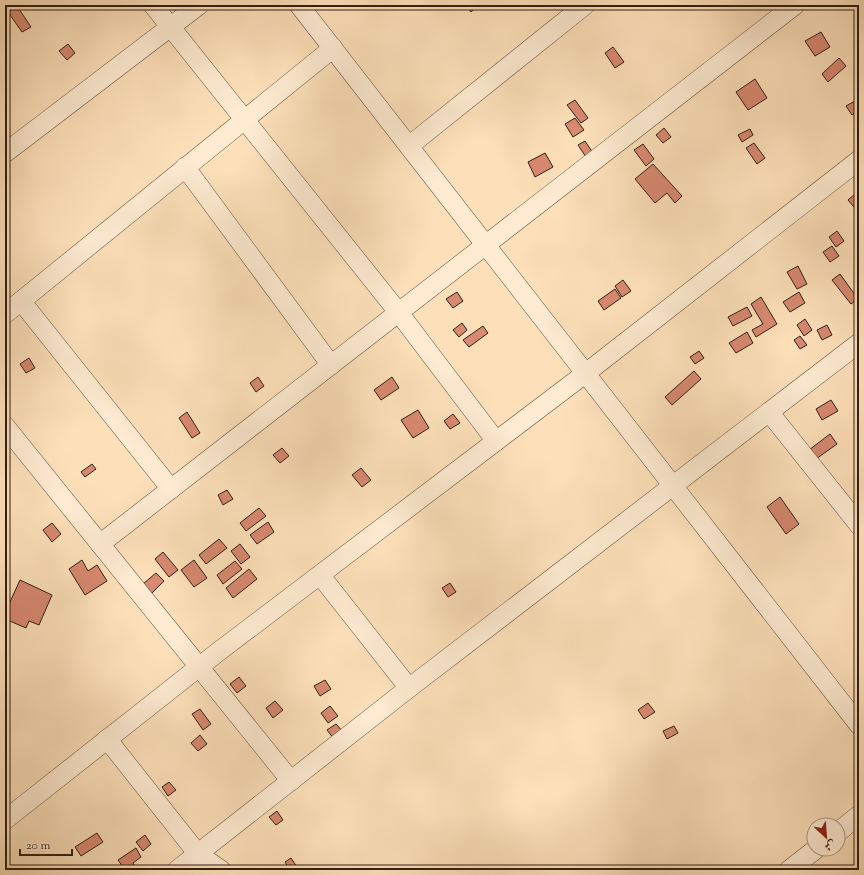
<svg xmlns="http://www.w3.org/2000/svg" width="864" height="875" font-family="'Sorts Mill Goudy',Amiri,serif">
<rect width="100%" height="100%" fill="#fde0ba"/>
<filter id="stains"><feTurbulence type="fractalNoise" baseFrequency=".005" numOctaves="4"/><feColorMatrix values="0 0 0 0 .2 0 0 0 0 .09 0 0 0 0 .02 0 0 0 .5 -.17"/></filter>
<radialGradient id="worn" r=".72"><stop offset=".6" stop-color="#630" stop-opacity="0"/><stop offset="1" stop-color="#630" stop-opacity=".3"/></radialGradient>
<g fill="#d88971" stroke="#321e12">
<path d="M 466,5 L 479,5 L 471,12 Z"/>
<path d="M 17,6 L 31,27 L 22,32 L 8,12 Z"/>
<path d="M 821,32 L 830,47 L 815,56 L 805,41 Z"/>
<path d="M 68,44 L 75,53 L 67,60 L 59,51 Z"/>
<path d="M 613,47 L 624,62 L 615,68 L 605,53 Z"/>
<path d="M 839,58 L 846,66 L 828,82 L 822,74 Z"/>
<path d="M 755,79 L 767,98 L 748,110 L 736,92 Z"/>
<path d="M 575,100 L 588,118 L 581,123 L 567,105 Z"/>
<path d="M 855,101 L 859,110 L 852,115 L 846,106 Z"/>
<path d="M 575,118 L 584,130 L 573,137 L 565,124 Z"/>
<path d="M 664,128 L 671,137 L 663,143 L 656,135 Z"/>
<path d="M 750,129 L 753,135 L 742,142 L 738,135 Z"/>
<path d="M 585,141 L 593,153 L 586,157 L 578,145 Z"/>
<path d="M 754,143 L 765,158 L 757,164 L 746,148 Z"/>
<path d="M 643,144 L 654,159 L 646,166 L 634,150 Z"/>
<path d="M 545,153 L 553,167 L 535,177 L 528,162 Z"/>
<path d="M 653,164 L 682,196 L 675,203 L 667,193 L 655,203 L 635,179 Z"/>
<path d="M 855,194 L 859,199 L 859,213 L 848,200 Z"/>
<path d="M 837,231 L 844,241 L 836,247 L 829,237 Z"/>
<path d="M 832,246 L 839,256 L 830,262 L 823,252 Z"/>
<path d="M 798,266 L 807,284 L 797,289 L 787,272 Z"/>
<path d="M 840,274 L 858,299 L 851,304 L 832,280 Z"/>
<path d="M 623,280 L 631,291 L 622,297 L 615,286 Z"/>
<path d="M 615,289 L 621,298 L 604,310 L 598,301 Z"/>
<path d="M 457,292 L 463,301 L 453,308 L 446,299 Z"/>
<path d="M 799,292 L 805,303 L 790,312 L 783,302 Z"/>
<path d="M 761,297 L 777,324 L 756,337 L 752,330 L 763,324 L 751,304 Z"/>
<path d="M 747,307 L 752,316 L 733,326 L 728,317 Z"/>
<path d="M 805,319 L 812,330 L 804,336 L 797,325 Z"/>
<path d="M 462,323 L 467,330 L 459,337 L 453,330 Z"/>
<path d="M 827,325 L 832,335 L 822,340 L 817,330 Z"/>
<path d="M 483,326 L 488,333 L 469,347 L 463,340 Z"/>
<path d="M 747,332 L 753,343 L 736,353 L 729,343 Z"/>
<path d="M 800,336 L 807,345 L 800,349 L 794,340 Z"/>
<path d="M 699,351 L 704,358 L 695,364 L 690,357 Z"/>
<path d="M 29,358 L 35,368 L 26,373 L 20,364 Z"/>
<path d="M 694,371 L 701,379 L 672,405 L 665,397 Z"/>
<path d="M 258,377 L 264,386 L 256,392 L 250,383 Z"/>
<path d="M 392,377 L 399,388 L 381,400 L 374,390 Z"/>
<path d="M 831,400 L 838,411 L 822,420 L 816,409 Z"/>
<path d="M 418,410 L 429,428 L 413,438 L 401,420 Z"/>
<path d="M 187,412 L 200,433 L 192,438 L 179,418 Z"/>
<path d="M 453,414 L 460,423 L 450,429 L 444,421 Z"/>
<path d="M 830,434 L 837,444 L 816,459 L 809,450 Z"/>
<path d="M 282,448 L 289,456 L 280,463 L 273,455 Z"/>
<path d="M 92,464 L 96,469 L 85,477 L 81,472 Z"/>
<path d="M 361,468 L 371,480 L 362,487 L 352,475 Z"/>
<path d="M 227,490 L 233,499 L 223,505 L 218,495 Z"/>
<path d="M 780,497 L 799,524 L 786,534 L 767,507 Z"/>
<path d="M 259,508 L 266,516 L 246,531 L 240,523 Z"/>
<path d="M 268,522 L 274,532 L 257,544 L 250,535 Z"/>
<path d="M 52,523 L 61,534 L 52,542 L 43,530 Z"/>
<path d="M 219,539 L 227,548 L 206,564 L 199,555 Z"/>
<path d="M 240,544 L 250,557 L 241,564 L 231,551 Z"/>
<path d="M 163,552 L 178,570 L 169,577 L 155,559 Z"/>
<path d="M 82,560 L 88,571 L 97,565 L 107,581 L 85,595 L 69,569 Z"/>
<path d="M 194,560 L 207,578 L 194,587 L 181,570 Z"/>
<path d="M 235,561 L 242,569 L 223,584 L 217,575 Z"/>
<path d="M 249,569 L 257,579 L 233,598 L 226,588 Z"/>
<path d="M 156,573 L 164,581 L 152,593 L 143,584 Z"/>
<path d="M 20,580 L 52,595 L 39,625 L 29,621 L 26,628 L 5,619 L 5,613 Z"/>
<path d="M 450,583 L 456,592 L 448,597 L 442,588 Z"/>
<path d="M 239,677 L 246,686 L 237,693 L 230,684 Z"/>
<path d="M 325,680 L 331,689 L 320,696 L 314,686 Z"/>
<path d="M 275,701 L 283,710 L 273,718 L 266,708 Z"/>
<path d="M 648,703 L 655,712 L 644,719 L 638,710 Z"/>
<path d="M 330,706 L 338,716 L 328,723 L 321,713 Z"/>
<path d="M 200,709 L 211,724 L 203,730 L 192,714 Z"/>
<path d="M 336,724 L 343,732 L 334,739 L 327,730 Z"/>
<path d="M 674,726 L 678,733 L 667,739 L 663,731 Z"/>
<path d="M 200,735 L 207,744 L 198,751 L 191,743 Z"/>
<path d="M 169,782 L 176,790 L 168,796 L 162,787 Z"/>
<path d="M 277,811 L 283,820 L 276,825 L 269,817 Z"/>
<path d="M 97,833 L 103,842 L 81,856 L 75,847 Z"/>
<path d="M 145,835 L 151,844 L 143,851 L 136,842 Z"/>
<path d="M 136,848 L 141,857 L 133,863 L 137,870 L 125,870 L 118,860 Z"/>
<path d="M 291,858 L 299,870 L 290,870 L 285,862 Z"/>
</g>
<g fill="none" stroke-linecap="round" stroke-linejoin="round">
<g stroke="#654e3c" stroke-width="20">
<g id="street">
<path d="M 153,5 L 399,313 L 496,441"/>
<path d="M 299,5 L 859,725"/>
<path d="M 409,146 L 585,5"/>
<path d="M 5,153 L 199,5"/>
<path d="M 185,167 L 331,365"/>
<path d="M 21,301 L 171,489"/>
<path d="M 5,314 L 333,48"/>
<path d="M 769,412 L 859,525"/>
<path d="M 5,426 L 291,781"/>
<path d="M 100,544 L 795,5"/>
<path d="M 320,575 L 409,688"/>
<path d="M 107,739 L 198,854 L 221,870"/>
<path d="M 5,820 L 218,652 L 586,373 L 859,160"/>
<path d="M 838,832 L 859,815"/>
<path d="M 177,870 L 409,688 L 859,343"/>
<path d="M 789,870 L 816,849"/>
</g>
</g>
<use href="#street" stroke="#feebd2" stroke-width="19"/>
</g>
<rect width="864" height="875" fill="none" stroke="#fde0ba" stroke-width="20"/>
<rect x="6" y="6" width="852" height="863" fill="none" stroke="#321e12" stroke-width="2"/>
<rect x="10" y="10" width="844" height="855" fill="none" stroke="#321e12"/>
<g transform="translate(826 837) rotate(154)"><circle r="19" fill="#feebd2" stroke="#ac9985"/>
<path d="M0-3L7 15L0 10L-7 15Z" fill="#8f2418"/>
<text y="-6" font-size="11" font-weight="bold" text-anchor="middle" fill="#321e12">ش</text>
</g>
<path d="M20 849v6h52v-6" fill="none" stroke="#321e12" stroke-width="2"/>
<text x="26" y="849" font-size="12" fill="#321e12" stroke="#feebd2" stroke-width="3" paint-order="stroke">20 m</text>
<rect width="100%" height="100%" filter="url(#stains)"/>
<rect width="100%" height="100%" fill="url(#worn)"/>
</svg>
